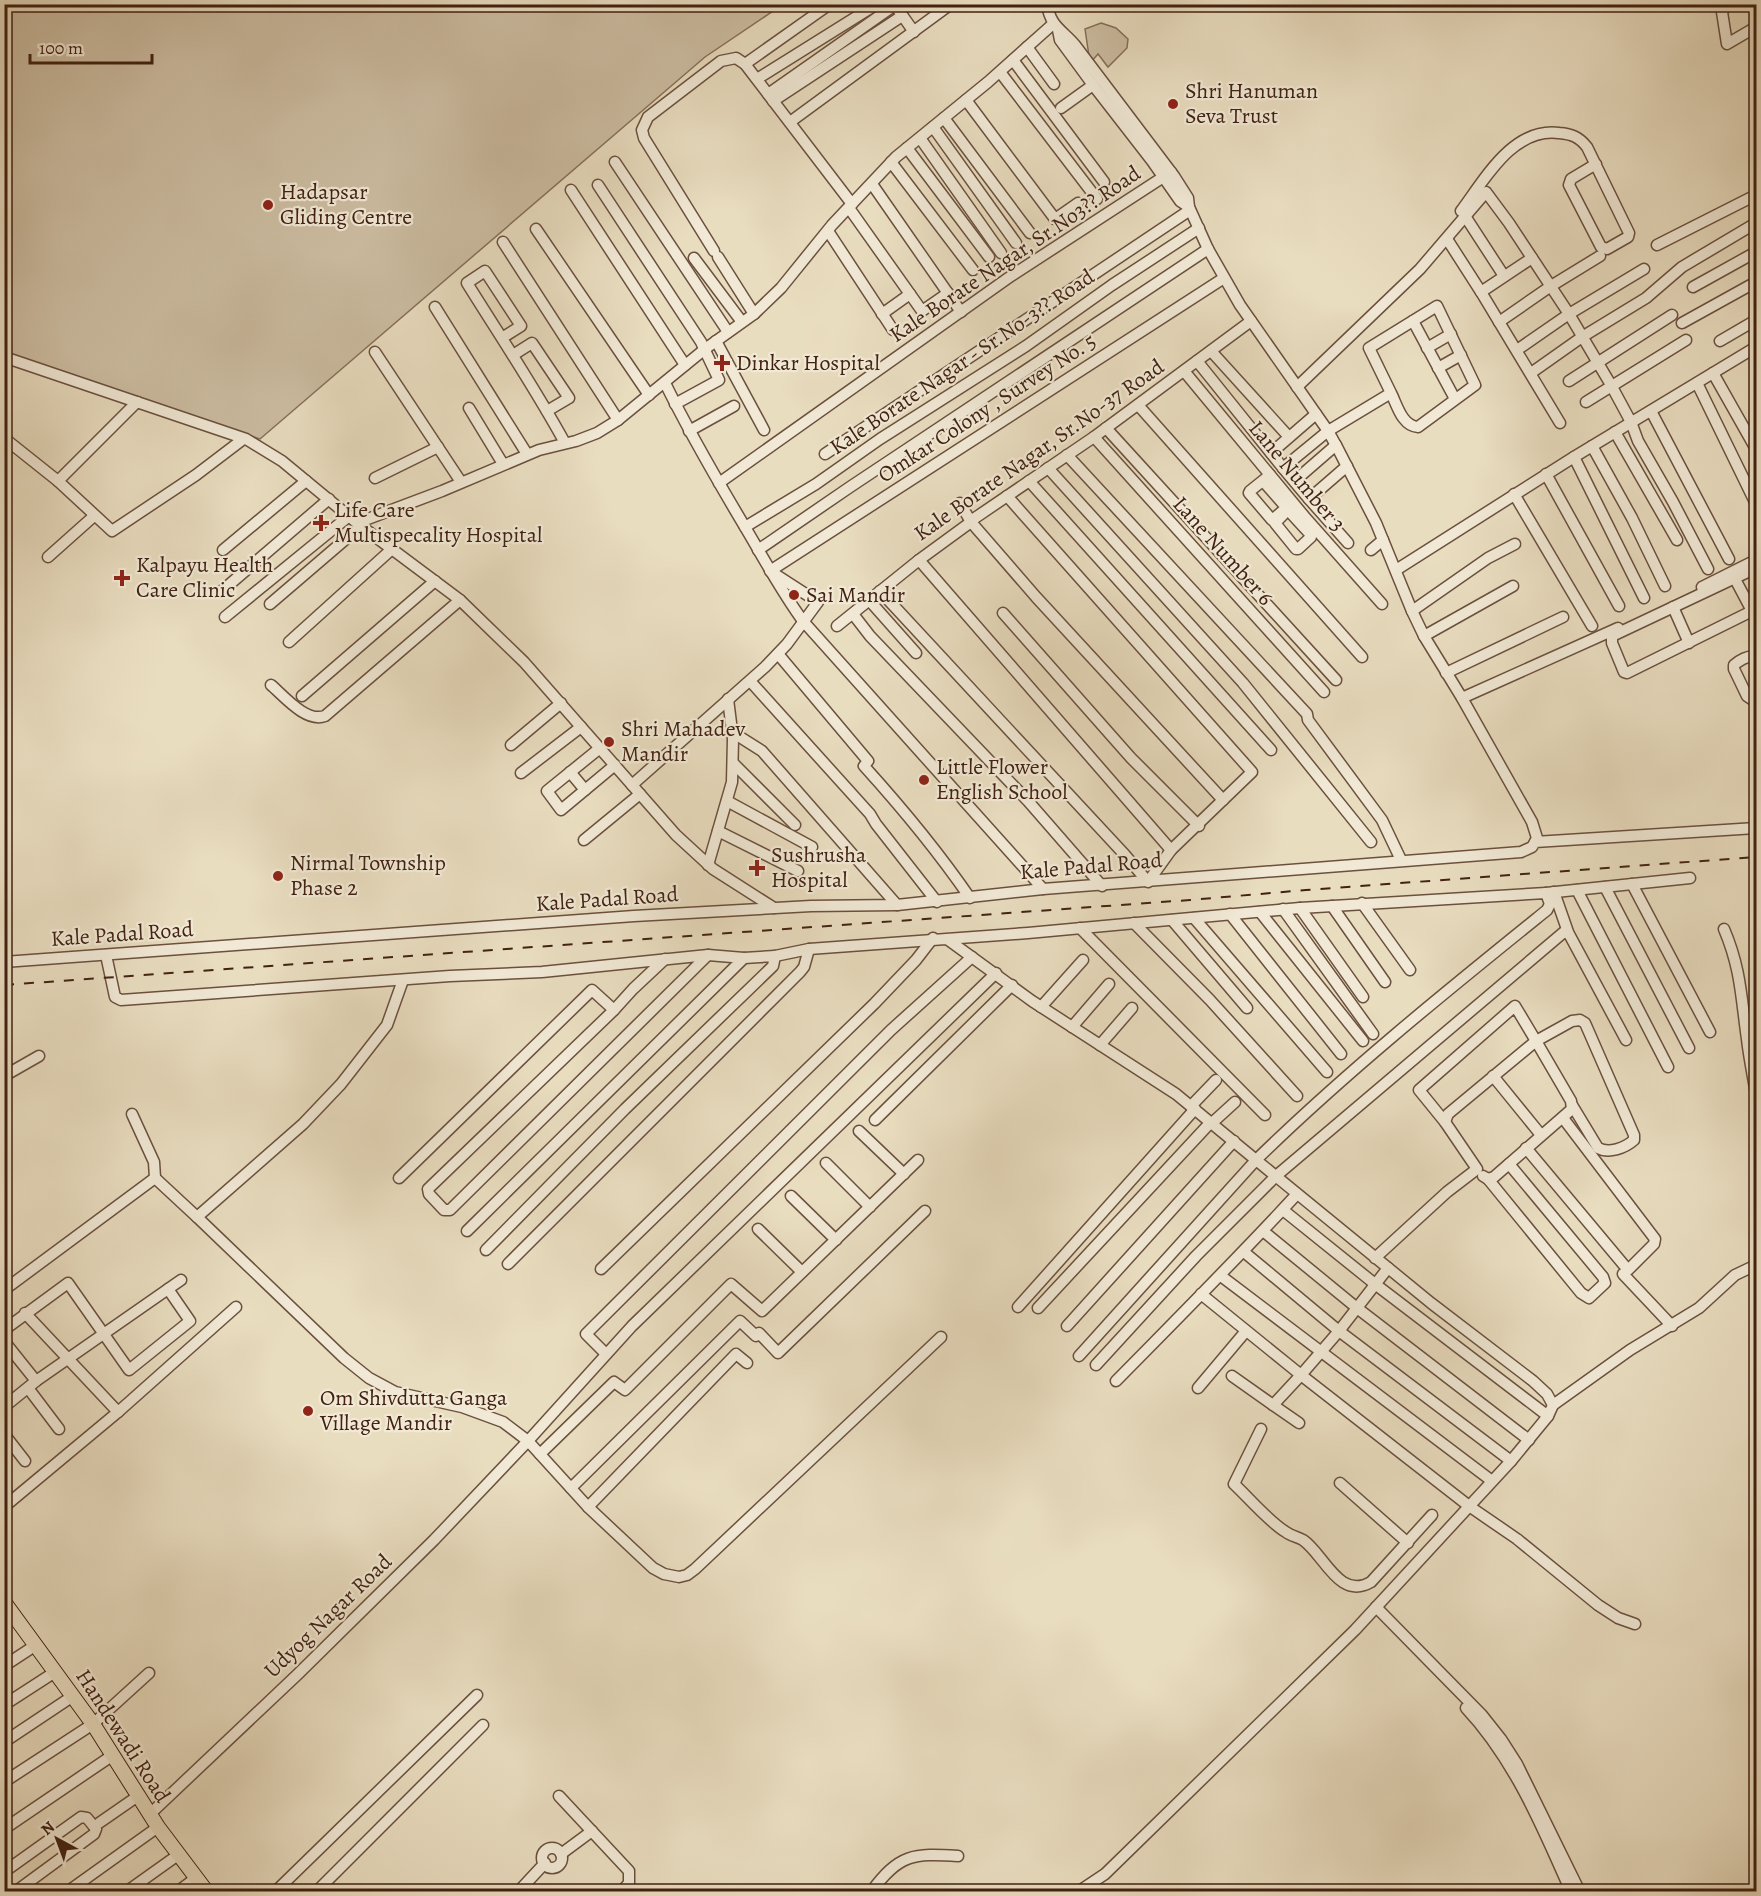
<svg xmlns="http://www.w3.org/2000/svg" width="1761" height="1896" font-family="Alegreya,serif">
<rect width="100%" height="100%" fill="#e9ddc0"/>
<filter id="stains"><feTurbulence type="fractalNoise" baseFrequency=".00333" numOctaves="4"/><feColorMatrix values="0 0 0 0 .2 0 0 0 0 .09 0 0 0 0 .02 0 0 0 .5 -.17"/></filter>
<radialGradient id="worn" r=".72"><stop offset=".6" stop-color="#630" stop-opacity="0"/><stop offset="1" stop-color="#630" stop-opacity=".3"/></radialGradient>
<g fill="#ccbda2" stroke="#866f5a" stroke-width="1.5">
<path d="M 5,5 L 782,5 L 705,57 L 260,439 L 5,353 Z"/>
<path d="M 1101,23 L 1116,28 L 1128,39 L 1127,48 L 1108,67 L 1098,54 L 1092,61 L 1089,56 L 1085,29 Z"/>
</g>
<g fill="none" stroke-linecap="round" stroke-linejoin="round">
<g stroke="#6b503e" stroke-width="13">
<g id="minor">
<path d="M 1047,4 C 1050,26 1062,30 1075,45 L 1174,176 L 1188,198 L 1189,207 L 1208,249 L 1240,305 L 1328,431 L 1338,449 L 1376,523 L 1412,611 L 1424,636 L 1462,698 L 1532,822 L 1537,838 L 1535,842"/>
<path d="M 1727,4 L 1722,12 L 1727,44 L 1756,27"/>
<path d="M 1058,30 L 1060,40 L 1093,85 L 1152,161 L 1180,201 L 1189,207"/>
<path d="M 1027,47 L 1054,84"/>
<path d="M 1013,60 L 1104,182"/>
<path d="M 745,64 L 830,4"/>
<path d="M 1000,72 L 1097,199"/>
<path d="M 757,79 L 877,4"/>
<path d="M 768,94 L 895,5 L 914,32"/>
<path d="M 966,100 L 1055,219 L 1078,203"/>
<path d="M 773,101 L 902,16"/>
<path d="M 1061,108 L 1093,85"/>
<path d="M 944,118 L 1030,233"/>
<path d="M 790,122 L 951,4"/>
<path d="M 933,127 L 1016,243"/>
<path d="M 920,138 L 1001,253"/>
<path d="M 907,148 L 989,257"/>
<path d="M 615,162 L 728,332"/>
<path d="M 891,162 L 973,270"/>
<path d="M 872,184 L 961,312"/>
<path d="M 598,185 L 701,342 L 719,380 L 675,404"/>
<path d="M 571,190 L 685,365"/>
<path d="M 849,208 L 922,311 L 948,293"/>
<path d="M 1461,211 C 1485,179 1513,127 1559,133 C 1572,134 1579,137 1587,147 L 1629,233 L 1628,237 L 1607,249 L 1601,247 L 1569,185 L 1571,179 L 1596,164"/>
<path d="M 1465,216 L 1504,276"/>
<path d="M 536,229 L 649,395"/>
<path d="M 828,231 L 893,330"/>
<path d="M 1447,239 L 1481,292 L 1560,423"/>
<path d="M 503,242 L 618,420"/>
<path d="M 1657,245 L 1756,195"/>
<path d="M 714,251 L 644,138 L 642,130 L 648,117 L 721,61 L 736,58 L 745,64 L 852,204"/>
<path d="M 718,257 L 754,314"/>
<path d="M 694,258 L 742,322"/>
<path d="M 1693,287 L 1756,252"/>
<path d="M 1481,292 L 1532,258"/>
<path d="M 435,307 L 527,454"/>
<path d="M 882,314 L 910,294"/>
<path d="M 1413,321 L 1455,399"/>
<path d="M 1499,322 L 1551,286 L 1600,256"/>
<path d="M 1682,323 L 1756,282"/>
<path d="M 502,338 L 521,326 L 485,271 L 467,283 C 500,336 535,388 565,443"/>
<path d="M 716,341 L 764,430"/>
<path d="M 1720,341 L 1756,320"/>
<path d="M 1427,348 L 1451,334"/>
<path d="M 1517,350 L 1569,314 L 1644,269"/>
<path d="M 1211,351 L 1289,437"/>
<path d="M 375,352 L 461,482"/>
<path d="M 513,355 L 532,343 L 569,398 L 547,411"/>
<path d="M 4,357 L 246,439 L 282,461 L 357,523 L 460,600 L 524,662 L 676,835 L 713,869 L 774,908"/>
<path d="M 1197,361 L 1283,468"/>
<path d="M 1438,368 L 1461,355"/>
<path d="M 1184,371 L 1304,516 L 1382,604"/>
<path d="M 1531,373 L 1582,337 L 1646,298 L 1682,267 L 1756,223"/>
<path d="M 1713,373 L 1756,449"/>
<path d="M 1569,381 L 1672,315"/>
<path d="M 665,383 C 689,432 717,480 745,527 C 764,559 781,591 803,621 L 1043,889"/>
<path d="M 1697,383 L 1756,504"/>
<path d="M 1297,387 L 1420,269 L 1486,192 L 1509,223 L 1569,314 L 1611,385 L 1631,422 L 1638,441 L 1673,502 L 1708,569"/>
<path d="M 1586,402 L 1686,340"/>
<path d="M 1138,405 L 1362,657"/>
<path d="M 469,408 L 503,464"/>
<path d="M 1651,411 L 1729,559"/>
<path d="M 1106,428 L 1336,680"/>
<path d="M 689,431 L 734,406"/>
<path d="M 1615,432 L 1677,540"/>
<path d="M 1094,437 L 1324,692"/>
<path d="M 4,438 L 58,481 L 112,531 L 196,475 L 242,440"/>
<path d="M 1592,446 L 1632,518 L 1665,586"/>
<path d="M 1271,453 L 1316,414"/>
<path d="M 825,454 L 1190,210"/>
<path d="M 1067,455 L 1307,714 L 1308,720 L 1382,820 L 1401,860"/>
<path d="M 1574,457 L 1644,598"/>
<path d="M 1347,466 L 1309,499 L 1283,468 L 1328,431 L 1391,393 C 1397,405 1402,426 1418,427 L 1475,385 L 1437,306 L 1369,348 L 1391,393"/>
<path d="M 1048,468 L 1243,683 L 1371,842"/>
<path d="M 1546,474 L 1619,606"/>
<path d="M 375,478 L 438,447"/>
<path d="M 1298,478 L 1336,445"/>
<path d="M 58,481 L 137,402"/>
<path d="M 1029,481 L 1271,750"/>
<path d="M 1263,481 L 1285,506 L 1285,509 L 1272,520 L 1249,493 L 1250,491 L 1270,475"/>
<path d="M 719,483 L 1011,276 L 1171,172"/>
<path d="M 1514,494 L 1592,626"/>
<path d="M 1309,499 L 1348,543"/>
<path d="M 960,503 L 971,522 L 1036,597 L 1223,800"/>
<path d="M 1283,515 L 1275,523 L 1296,549 L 1298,549 L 1311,537 L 1311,535 L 1289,511"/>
<path d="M 357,523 L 442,491 L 539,450 L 576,441 L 597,433 L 618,420 L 705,349 L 754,314 L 781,288 L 832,225 L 896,157 L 988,82 L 1053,24"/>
<path d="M 745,527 L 816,484 L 880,439 L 1026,346 L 1112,285 L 1199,228"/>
<path d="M 223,550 L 306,481"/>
<path d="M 758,550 L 850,487 L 1208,249"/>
<path d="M 1371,550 L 1383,540"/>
<path d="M 48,557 L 94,516"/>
<path d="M 919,560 L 1171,850"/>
<path d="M 1756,568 L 1612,636 L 1612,643 L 1624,672 L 1627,673 L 1756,609"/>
<path d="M 1396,570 L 1574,457 L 1756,347"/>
<path d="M 1735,579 L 1752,611"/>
<path d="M 1702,587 L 1756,560"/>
<path d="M 223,590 L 329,499"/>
<path d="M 880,591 L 1125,855 L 1148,882 L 1171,850 L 1252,772 L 1007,496"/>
<path d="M 868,599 L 916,653"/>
<path d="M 270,604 L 361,526"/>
<path d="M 1673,607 L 1689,643"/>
<path d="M 1412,611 L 1488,558 L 1515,544"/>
<path d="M 1003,613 L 1131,758 L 1199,826"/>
<path d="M 853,614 L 870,636 L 1028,801 L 1102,886"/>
<path d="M 225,617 L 349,516"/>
<path d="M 837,626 L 919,560 L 971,522 L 972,520 L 1094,437 L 1251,321"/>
<path d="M 1424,636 L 1513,586"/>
<path d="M 289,642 L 392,549"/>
<path d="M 778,654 L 868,761 L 864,766 C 902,808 937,850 970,898"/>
<path d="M 1756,657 C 1749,655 1740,660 1734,665 L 1734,669 L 1747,696 L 1756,702"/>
<path d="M 1446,673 L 1563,617"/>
<path d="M 750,681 L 870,814 L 876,824 L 937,902"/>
<path d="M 271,685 C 284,696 306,723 325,716 L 460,600"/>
<path d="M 302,696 L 435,581"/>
<path d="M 1462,698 L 1618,628"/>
<path d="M 732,732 L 762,751 L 897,905"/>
<path d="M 511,745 L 561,703"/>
<path d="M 600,748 L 547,791 L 561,810 L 615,765"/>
<path d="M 734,764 L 795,825"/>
<path d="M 570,772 L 585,790"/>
<path d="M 521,773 L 581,727"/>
<path d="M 632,785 L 765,667 L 787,644 L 818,602 L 770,571 L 1224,278"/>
<path d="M 727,801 L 812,847"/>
<path d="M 718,831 L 798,871"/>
<path d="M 584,840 L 640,794"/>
<path d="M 708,865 L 732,782 L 733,739 L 728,699"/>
<path d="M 1632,884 L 1710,1032"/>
<path d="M 1605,887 L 1689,1048"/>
<path d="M 1577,890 L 1668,1067"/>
<path d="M 1554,892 L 1568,932"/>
<path d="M 1546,893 L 1690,878"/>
<path d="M 1362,903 L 1410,970"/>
<path d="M 1332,906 L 1385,982"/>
<path d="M 1300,908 L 1363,997"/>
<path d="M 1283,909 L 1373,1034"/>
<path d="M 1260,912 L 1363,1041"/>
<path d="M 1230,914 L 1341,1054"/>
<path d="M 1194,918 L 1327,1072"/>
<path d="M 1172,920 L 1247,1008"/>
<path d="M 1134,923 L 1210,1000 L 1297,1096"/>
<path d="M 1080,928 L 1265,1115"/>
<path d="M 1724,929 C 1741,969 1741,997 1747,1039 C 1749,1057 1753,1076 1756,1094"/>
<path d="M 106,955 L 115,997 L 121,1000 L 450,976 L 542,972 L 708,955 L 450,1210 L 444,1210 L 429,1194 L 428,1189 L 614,1010 L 592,990 L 399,1178"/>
<path d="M 775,956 L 809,949 L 1028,933 L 1300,908 L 1546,893 L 1550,904 L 1547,910 C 1448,990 1347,1071 1256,1160 L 1176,1094 L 1032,1001 L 947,939"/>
<path d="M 4,962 L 634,916 L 811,906 L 897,905 L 1043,889 L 1521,852 L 1532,847 L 1535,842 L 1756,828"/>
<path d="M 1041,1007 L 1083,960"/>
<path d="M 614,1010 L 633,989 L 665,959"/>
<path d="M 1072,1027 L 1109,984"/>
<path d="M 1100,1045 L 1132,1008"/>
<path d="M 4,1076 L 39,1056"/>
<path d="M 1493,1076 L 1541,1135"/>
<path d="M 1191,1106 L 1216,1080"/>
<path d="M 132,1114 L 154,1162 L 155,1178"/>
<path d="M 875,1120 L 1012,985"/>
<path d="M 1445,1122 L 1448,1114 L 1536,1041 L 1571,1101 L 1572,1109 L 1494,1177 L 1488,1179 L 1483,1176"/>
<path d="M 1212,1123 L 1235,1102"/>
<path d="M 859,1131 L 904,1174"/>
<path d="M 1526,1148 L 1628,1270 L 1654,1244 L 1655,1239 L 1563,1118"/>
<path d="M 826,1163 L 870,1207"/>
<path d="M 155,1178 L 197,1217 L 303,1124 L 341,1084 L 387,1025 L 403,980"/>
<path d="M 1488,1179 L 1581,1293 L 1589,1298 L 1605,1283 L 1603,1277 L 1509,1164"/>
<path d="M 791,1196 L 836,1240"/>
<path d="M 1283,1210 L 1375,1284 L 1548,1416"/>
<path d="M 197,1217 L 344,1358 L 369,1378 L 395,1392 L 462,1407 L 503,1422 L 528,1441 L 588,1507 L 653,1568 L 664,1574 L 679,1577 L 687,1575 L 695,1569 L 941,1337"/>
<path d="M 758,1229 L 802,1272"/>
<path d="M 467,1231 L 744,958 L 708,955"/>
<path d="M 1263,1231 L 1357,1308 L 1529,1440"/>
<path d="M 486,1250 L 625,1109 L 773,966 L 775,956 L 744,958"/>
<path d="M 1244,1252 L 1339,1331 L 1511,1461"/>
<path d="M 1375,1258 L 1447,1192 L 1477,1169 L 1445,1122 L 1419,1090 L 1515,1006 L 1536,1041 L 1572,1021 L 1580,1020 L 1585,1023 L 1634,1135 L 1634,1140 C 1625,1148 1609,1154 1598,1148 L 1572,1105"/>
<path d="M 508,1264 L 800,972 L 804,967 L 809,949"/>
<path d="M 601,1269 L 874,1004 L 916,960 L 933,938"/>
<path d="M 1623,1274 L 1672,1326"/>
<path d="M 1221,1276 L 1492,1481"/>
<path d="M 4,1290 L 155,1178"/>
<path d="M 1201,1294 L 1301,1375 L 1339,1331 L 1388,1268"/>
<path d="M 1018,1307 L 1195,1109"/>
<path d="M 1038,1308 L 1211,1122"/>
<path d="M 25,1313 L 118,1412"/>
<path d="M 1067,1326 L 1234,1141"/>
<path d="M 4,1330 L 68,1283 L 129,1370 L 190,1321 L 168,1289"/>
<path d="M 4,1341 L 36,1381"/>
<path d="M 606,1354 L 586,1334 L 891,1030 L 972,957"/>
<path d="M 1096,1365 L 1196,1256 L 1276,1176 L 1564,932 L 1569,934 L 1626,1040"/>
<path d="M 1232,1376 L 1273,1405 L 1301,1375 L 1469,1506 L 1517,1539 L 1598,1605 L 1618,1618 L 1635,1624"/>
<path d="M 1116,1381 C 1177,1319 1238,1258 1297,1194"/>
<path d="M 28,1388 L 59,1429"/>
<path d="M 1198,1388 L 1246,1331"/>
<path d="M 1273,1405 L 1299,1423"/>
<path d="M 1553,1405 L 1630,1350 L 1699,1308 L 1735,1275 L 1756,1265"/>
<path d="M 4,1407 L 36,1381 L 181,1280"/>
<path d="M 1261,1429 L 1234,1484 C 1249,1498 1269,1522 1286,1532 C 1291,1536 1298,1537 1303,1540 C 1324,1554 1339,1601 1371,1582 L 1432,1515"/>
<path d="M 4,1434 L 25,1461"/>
<path d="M 540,1454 L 614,1382 L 625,1390 L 731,1284 L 762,1311 L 918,1160"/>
<path d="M 1340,1483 L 1408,1543"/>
<path d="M 571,1488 L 740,1321 L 756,1336 L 759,1333 L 778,1353 L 925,1211"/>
<path d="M 4,1507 L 118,1412 L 236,1307"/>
<path d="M 588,1507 L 736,1354 L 747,1363"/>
<path d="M 1376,1607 L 1482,1715 L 1501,1739 L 1517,1764 L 1580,1892"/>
<path d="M 4,1666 L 36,1645"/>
<path d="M 4,1705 L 55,1672"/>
<path d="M 1466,1708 C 1514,1759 1543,1828 1571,1892"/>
<path d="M 4,1742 L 73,1696"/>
<path d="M 4,1782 L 93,1724 L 149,1673"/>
<path d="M 559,1796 L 629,1871 L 629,1883 L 621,1892"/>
<path d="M 150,1814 L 298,1674 L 434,1540 L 528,1441 L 632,1326 L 996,973"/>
<path d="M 99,1823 L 138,1796"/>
<path d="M 4,1829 L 113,1755"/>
<circle cx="552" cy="1858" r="10"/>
<path d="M 561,1854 L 592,1831"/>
<path d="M 4,1872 L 81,1817 L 87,1818 L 96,1829 L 94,1834 L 15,1892"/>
<path d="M 67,1892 L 158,1827"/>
<path d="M 126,1892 L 178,1855"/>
<path d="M 177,1892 L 196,1878"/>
<path d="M 275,1892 L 477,1695"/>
<path d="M 316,1892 L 483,1725"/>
<path d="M 518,1892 L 545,1863"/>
<path d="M 871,1892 C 899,1854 913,1853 958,1856"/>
<path d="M 1078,1892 L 1105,1874 L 1355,1630 L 1511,1461 L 1548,1416 L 1553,1405 L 1547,1394 L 1533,1381 L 1431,1303 L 1256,1160 L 1079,1356"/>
</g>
</g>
<g stroke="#412112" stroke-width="16">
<path id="major" d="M 4,1602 L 93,1724 L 158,1827 L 207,1892"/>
</g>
<use href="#minor" stroke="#f1e9d6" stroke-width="10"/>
<use href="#major" stroke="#e9ddc0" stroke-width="14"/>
<path stroke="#412112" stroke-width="2" stroke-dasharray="10 10" stroke-linecap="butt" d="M 4,985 L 1190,900 L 1306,890 L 1756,857"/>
</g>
<g fill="#8f2418" stroke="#f1e9d6" stroke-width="2">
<circle cx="1173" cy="104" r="6"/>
<circle cx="268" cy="205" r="6"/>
<path d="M719 354h6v6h6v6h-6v6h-6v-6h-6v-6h6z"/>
<path d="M318 514h6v6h6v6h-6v6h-6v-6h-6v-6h6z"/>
<path d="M119 569h6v6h6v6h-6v6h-6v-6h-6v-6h6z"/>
<circle cx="794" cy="595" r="6"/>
<circle cx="609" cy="742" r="6"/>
<circle cx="924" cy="780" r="6"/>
<path d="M754 859h6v6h6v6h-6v6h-6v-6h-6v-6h6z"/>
<circle cx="278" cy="876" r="6"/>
<circle cx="308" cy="1411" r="6"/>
</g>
<g text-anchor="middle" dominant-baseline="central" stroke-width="4.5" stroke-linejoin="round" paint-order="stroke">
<g font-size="22" fill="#412112" stroke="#f1e9d6" text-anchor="start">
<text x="1185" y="91">Shri Hanuman<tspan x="1185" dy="25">Seva Trust</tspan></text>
<text x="280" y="192">Hadapsar<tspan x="280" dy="25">Gliding Centre</tspan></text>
<text x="736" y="363">Dinkar Hospital</text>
<text x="334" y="510">Life Care<tspan x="334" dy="25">Multispecality Hospital</tspan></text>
<text x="136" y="565">Kalpayu Health<tspan x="136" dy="25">Care Clinic</tspan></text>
<text x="806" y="595">Sai Mandir</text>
<text x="621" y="729">Shri Mahadev<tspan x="621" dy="25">Mandir</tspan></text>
<text x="936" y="767">Little Flower<tspan x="936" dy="25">English School</tspan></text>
<text x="771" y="855">Sushrusha<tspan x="771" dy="25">Hospital</tspan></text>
<text x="290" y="863">Nirmal Township<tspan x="290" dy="25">Phase 2</tspan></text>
<text x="320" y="1398">Om Shivdutta Ganga<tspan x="320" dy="25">Village Mandir</tspan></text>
</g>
<g font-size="22" fill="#412112" stroke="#f1e9d6">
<text transform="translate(1015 254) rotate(-34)">Kale Borate Nagar, Sr.No3?? Road</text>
<text transform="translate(962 362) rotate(-34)">Kale Borate Nagar - Sr.No-3?? Road</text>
<text transform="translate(987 408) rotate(-33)">Omkar Colony , Survey No. 5</text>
<text transform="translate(1039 450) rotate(-35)">Kale Borate Nagar, Sr.No-37 Road</text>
<text transform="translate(1297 476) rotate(50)">Lane Number 3</text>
<text transform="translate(1223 551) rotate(48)">Lane Number 6</text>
<text transform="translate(1091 866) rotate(-5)">Kale Padal Road</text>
<text transform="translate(607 899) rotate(-4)">Kale Padal Road</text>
<text transform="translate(122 934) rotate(-4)">Kale Padal Road</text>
<text transform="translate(328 1616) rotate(-44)">Udyog Nagar Road</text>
<text transform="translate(123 1736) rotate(57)">Handewadi Road</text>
</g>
</g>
<rect width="1761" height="1896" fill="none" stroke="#e9ddc0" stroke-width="24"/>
<rect x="6" y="6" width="1749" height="1884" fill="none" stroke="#412112" stroke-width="3"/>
<rect x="12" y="12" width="1737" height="1872" fill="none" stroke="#412112" stroke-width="1.5"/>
<g transform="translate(57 1839) rotate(319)" stroke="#f1e9d6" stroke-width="4.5" paint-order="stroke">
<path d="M0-4.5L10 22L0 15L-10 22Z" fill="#412112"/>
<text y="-9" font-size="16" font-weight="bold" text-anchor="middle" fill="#412112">N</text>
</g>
<path d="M30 54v9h122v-9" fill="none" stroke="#412112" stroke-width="3"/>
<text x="39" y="54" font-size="18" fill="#412112" stroke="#f1e9d6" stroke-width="4.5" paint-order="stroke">100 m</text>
<rect width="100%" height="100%" filter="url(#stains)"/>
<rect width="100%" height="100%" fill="url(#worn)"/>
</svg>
